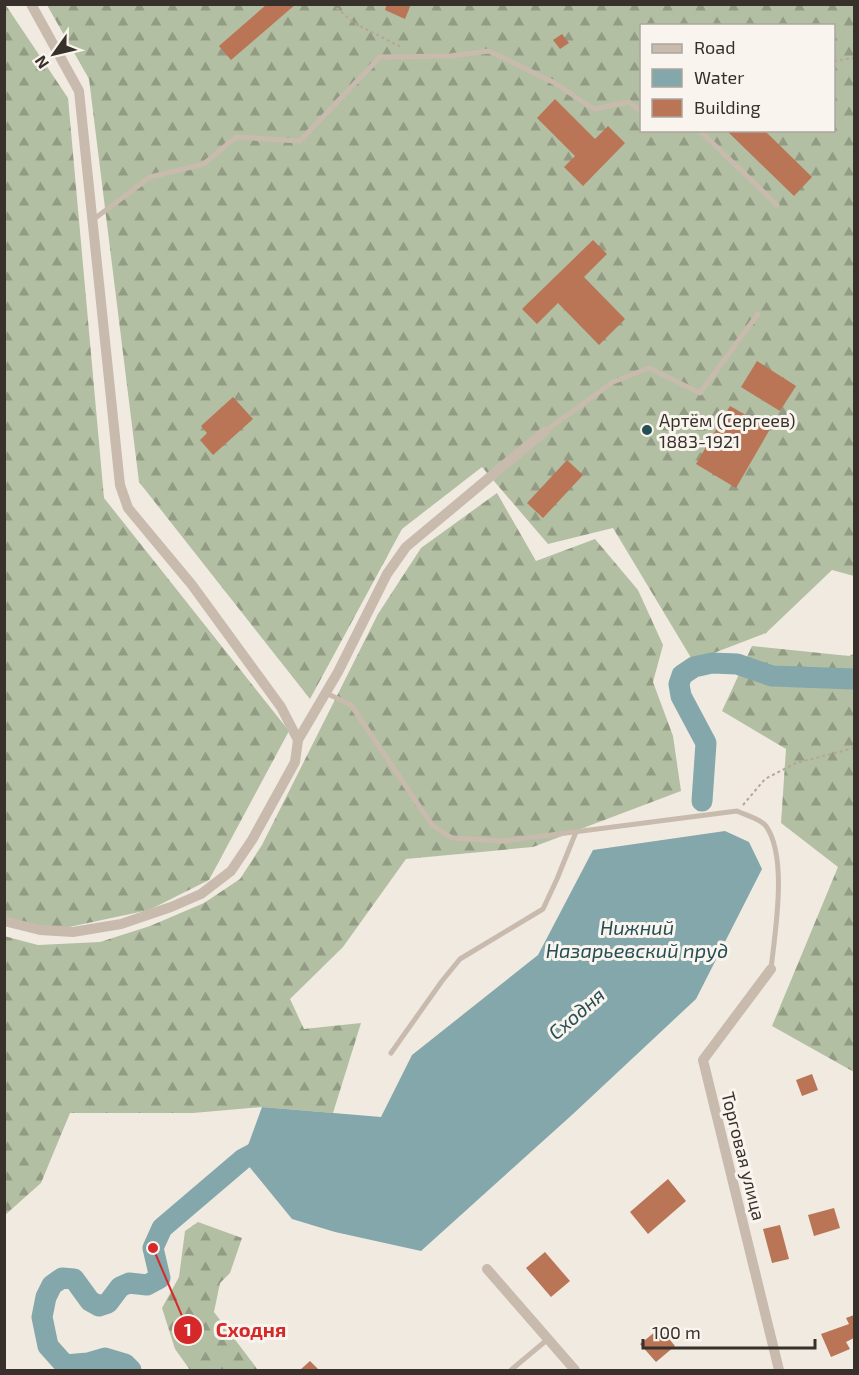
<svg xmlns="http://www.w3.org/2000/svg" width="859" height="1375" font-family="'Exo 2',sans-serif">
<defs>
<pattern id="forest-firs" width="22" height="20" patternUnits="userSpaceOnUse" patternTransform="scale(1.5)"><rect width="22" height="20" fill="#b3bfa2"/><path d="M5 1l3.5 6h-7zM16 11l3.5 6h-7z" fill="#929c84"/></pattern>
</defs>
<rect width="100%" height="100%" fill="#f1eae1"/>
<g fill="url(#forest-firs)" fill-rule="evenodd">
<path d="M 5,4 L 68,98 L 104,498 L 289,731 L 209,880 L 149,910 L 55,930 L 5,918 Z"/>
<path d="M 47,5 L 854,5 L 854,576 L 832,570 L 766,633 L 693,661 L 613,528 L 548,544 L 482,467 L 402,529 L 310,699 L 139,482 L 89,79 ZM 642,26 L 834,26 L 834,130 L 642,130 Z"/>
<path d="M 497,493 L 536,561 L 595,539 L 638,590 L 663,645 L 653,682 L 673,736 L 681,791 L 533,847 L 406,859 L 343,947 L 290,999 L 304,1029 L 361,1023 L 333,1113 L 262,1107 L 193,1113 L 70,1113 L 41,1183 L 5,1215 L 4,936 L 38,945 L 100,942 L 150,926 L 204,903 L 240,879 L 262,845 L 378,614 L 421,548 Z"/>
<path d="M 752,646 L 849,656 L 854,654 L 854,1072 L 772,1026 L 838,867 L 781,823 L 786,749 L 722,711 Z"/>
<path d="M 198,1222 L 242,1238 L 230,1273 L 220,1283 L 214,1312 L 258,1370 L 190,1370 L 175,1349 L 162,1308 L 179,1277 L 185,1231 Z"/>
</g>
<path fill="#83a7ab" d="M 725,831 L 749,842 L 762,869 L 696,999 L 573,1114 L 421,1251 L 335,1232 L 292,1219 L 243,1159 L 262,1107 L 381,1117 L 412,1055 L 538,955 L 593,850 Z"/>
<g fill="none" stroke-linecap="round" stroke-linejoin="round">
<g stroke="#83a7ab" stroke-width="21">
<path d="M 702,801 L 706,743 L 681,696 L 679,684 L 682,675 L 694,667 L 712,663 L 737,664 L 772,676 L 854,679"/>
<path d="M 131,1370 L 125,1364 L 105,1358 L 88,1363 L 65,1365 L 48,1346 L 42,1317 L 46,1297 L 52,1285 L 62,1278 L 74,1279 L 90,1301 L 99,1306 L 108,1303 L 120,1287 L 129,1283 L 147,1285 L 160,1278 L 153,1248 L 162,1228 L 243,1159 L 266,1147"/>
</g>
</g>
<g fill="#b97556">
<path d="M 267,4 L 296,4 L 231,60 L 219,46 Z"/>
<path d="M 387,4 L 411,4 L 405,19 L 385,10 Z"/>
<path d="M 562,34 L 569,43 L 560,49 L 553,40 Z"/>
<path d="M 555,99 L 595,139 L 608,126 L 625,143 L 583,186 L 564,167 L 575,156 L 537,118 Z"/>
<path d="M 726,130 L 764,130 L 812,177 L 794,196 Z"/>
<path d="M 593,240 L 607,254 L 584,277 L 625,319 L 599,345 L 558,303 L 537,324 L 522,309 Z"/>
<path d="M 757,361 L 796,386 L 780,411 L 741,387 Z"/>
<path d="M 233,397 L 253,419 L 213,455 L 200,440 L 207,433 L 201,426 Z"/>
<path d="M 730,406 L 770,429 L 736,488 L 696,464 Z"/>
<path d="M 567,460 L 583,475 L 543,518 L 527,503 Z"/>
<path d="M 812,1074 L 818,1090 L 802,1096 L 796,1080 Z"/>
<path d="M 668,1179 L 686,1201 L 648,1234 L 630,1212 Z"/>
<path d="M 834,1208 L 840,1228 L 814,1236 L 808,1215 Z"/>
<path d="M 780,1225 L 789,1259 L 772,1263 L 763,1229 Z"/>
<path d="M 545,1252 L 570,1281 L 551,1297 L 526,1268 Z"/>
<path d="M 854,1315 L 854,1338 L 846,1342 L 850,1349 L 831,1357 L 821,1334 L 849,1324 L 846,1318 Z"/>
<path d="M 660,1328 L 675,1346 L 656,1362 L 640,1344 Z"/>
<path d="M 310,1361 L 319,1370 L 300,1370 Z"/>
</g>
<g fill="none" stroke-linecap="round" stroke-linejoin="round">
<g stroke="#b4a698" stroke-width="2" stroke-dasharray="3 3" stroke-linecap="butt">
<path d="M 332,4 L 354,23 L 401,47"/>
<path d="M 834,61 L 854,58"/>
<path d="M 743,805 L 765,779 L 796,763 L 854,748"/>
</g>
<g stroke="#c8bbae" stroke-width="5">
<path d="M 699,130 L 777,205"/>
<path d="M 94,219 L 150,177 L 204,164 L 236,137 L 300,141 L 380,57 L 450,56 L 489,51 L 553,82 L 594,109 L 629,102 L 642,112"/>
<path d="M 544,432 L 613,382 L 649,368 L 700,393 L 758,314"/>
<path d="M 326,693 L 351,705 L 432,825 L 452,838 L 504,841 L 737,811 C 745,815 761,819 766,826 C 788,857 775,932 771,969"/>
<path d="M 391,1053 L 442,981 L 460,959 L 543,909 L 557,879 L 576,832"/>
<path d="M 511,1370 L 548,1339"/>
</g>
<g stroke="#c8bbae" stroke-width="10">
<path d="M 31,4 L 79,91 L 120,485 L 128,508 L 192,585 L 281,707 L 298,740"/>
<path d="M 4,921 L 40,930 L 73,932 L 121,924 L 171,907 L 201,894 L 231,871 L 252,840 L 295,762 L 298,740 L 338,672 L 387,574 L 406,547 L 544,432"/>
<path d="M 771,969 L 703,1060 L 779,1370"/>
<path d="M 487,1269 L 575,1370"/>
</g>
</g>
<circle fill="#254e55" stroke="#f9f4ed" stroke-width="2" cx="647" cy="430" r="6"/>
<g text-anchor="middle" dominant-baseline="central" stroke-width="6" stroke-linejoin="round" paint-order="stroke">
<g font-size="18" fill="#37302b" stroke="#f9f4ed" text-anchor="start">
<text x="659" y="420">Артём (Сергеев)<tspan x="659" dy="21">1883-1921</tspan></text>
</g>
<g font-size="18" fill="#37302b" stroke="#f9f4ed">
<text transform="translate(744 1156) rotate(76)">Торговая улица</text>
</g>
<g font-size="20" font-style="italic" fill="#254e55" stroke="#f9f4ed">
<text x="637" y="927">Нижний<tspan x="637" dy="23">Назарьевский пруд</tspan></text>
<text transform="translate(576 1013) rotate(-41)">Сходня</text>
</g>
</g>
<path fill="none" stroke="#d62828" stroke-width="2" d="M153 1248L188 1330"/>
<g fill="#d62828" stroke="#f9f4ed" stroke-width="2">
<circle cx="153" cy="1248" r="6"/>
<circle cx="188" cy="1330" r="15"/>
</g>
<g font-size="18" text-anchor="middle" font-weight="bold" fill="#fff">
<text x="188" y="1336">1</text>
</g>
<g font-size="20" text-anchor="middle" font-weight="bold" fill="#d62828" stroke="#f9f4ed" stroke-width="6" stroke-linejoin="round" paint-order="stroke">
<text x="251" y="1337">Сходня</text>
</g>
<rect width="859" height="1375" fill="none" stroke="#37302b" stroke-width="12"/>
<rect x="640" y="24" width="195" height="108" fill="#f9f4ed" stroke="#aba69f" stroke-width="1.5"/>
<rect x="652" y="44" width="30" height="9" fill="#c8bbae" stroke="#aba69f" stroke-width="1.5"/>
<text x="694" y="54" font-size="18" fill="#37302b">Road</text>
<rect x="652" y="69" width="30" height="18" fill="#83a7ab" stroke="#aba69f" stroke-width="1.5"/>
<text x="694" y="84" font-size="18" fill="#37302b">Water</text>
<rect x="652" y="99" width="30" height="18" fill="#b97556" stroke="#aba69f" stroke-width="1.5"/>
<text x="694" y="114" font-size="18" fill="#37302b">Building</text>
<g transform="translate(54 54) rotate(236)" stroke="#f9f4ed" stroke-width="4.5" paint-order="stroke">
<path d="M0-4.5L10 22L0 15L-10 22Z" fill="#37302b"/>
<text y="-9" font-size="16" font-weight="bold" text-anchor="middle" fill="#37302b">N</text>
</g>
<path d="M643 1339v9h172v-9" fill="none" stroke="#37302b" stroke-width="3"/>
<text x="652" y="1339" font-size="18" fill="#37302b" stroke="#f9f4ed" stroke-width="4.5" paint-order="stroke">100 m</text>
</svg>
